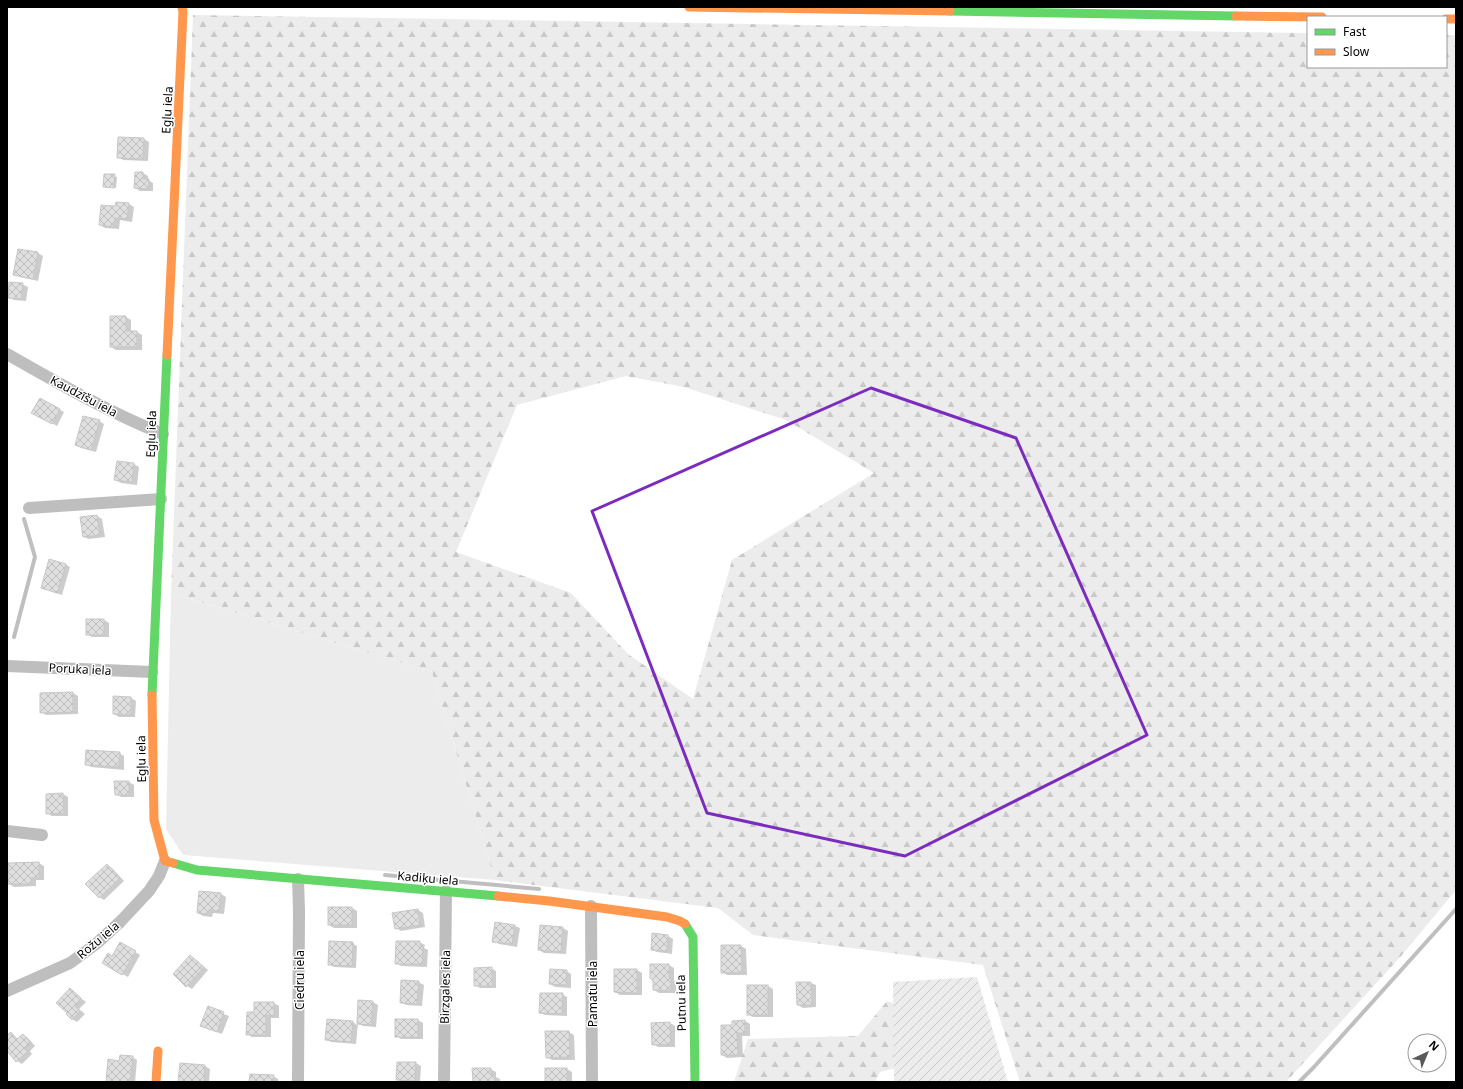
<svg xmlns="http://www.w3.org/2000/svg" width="1463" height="1089" font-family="'Noto Sans',sans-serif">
<defs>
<pattern id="forest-firs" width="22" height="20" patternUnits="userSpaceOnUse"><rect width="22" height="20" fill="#ececec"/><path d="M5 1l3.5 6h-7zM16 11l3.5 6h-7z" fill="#c9c9c9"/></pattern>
<pattern id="garden-furrows" width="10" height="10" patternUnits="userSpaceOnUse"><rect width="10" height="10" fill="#ececec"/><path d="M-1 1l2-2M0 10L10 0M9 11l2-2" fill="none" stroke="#c9c9c9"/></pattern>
<pattern id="building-cross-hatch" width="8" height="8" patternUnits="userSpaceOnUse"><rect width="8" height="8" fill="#dfdfdf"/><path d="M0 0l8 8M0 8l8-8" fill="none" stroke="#bebebe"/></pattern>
</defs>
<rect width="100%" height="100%" fill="#fff"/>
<path fill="#ececec" d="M 171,593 L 432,672 L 495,880 L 183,855 L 166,829 Z"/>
<g fill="url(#forest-firs)" fill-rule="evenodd">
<path d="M 193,15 L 1308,33 L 1308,67 L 1446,67 L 1446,35 L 1456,35 L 1456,890 L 1402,955 L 1286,1082 L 1020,1082 L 983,965 L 753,935 L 718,908 L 495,880 L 432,672 L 171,593 ZM 626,376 L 684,387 L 786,420 L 874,473 L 732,560 L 693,699 L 628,654 L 571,593 L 456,552 L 517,405 Z"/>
<path d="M 887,1001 L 931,1015 L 923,1061 L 880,1072 L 875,1082 L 734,1082 L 748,1039 L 858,1036 Z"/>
</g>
<path fill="url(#garden-furrows)" d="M 977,977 L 1008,1082 L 894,1082 L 893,982 Z"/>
<g fill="#0003">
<path d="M 144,139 L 149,142 L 148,161 L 123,160 L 118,157 Z"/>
<path d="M 143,173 L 148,176 L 148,180 L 153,183 L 153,191 L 140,191 L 135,188 Z"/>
<path d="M 105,175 L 117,177 L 116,188 L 104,186 Z"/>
<path d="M 129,204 L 134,207 L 132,222 L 120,220 L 119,229 L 105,228 L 100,225 L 116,207 Z"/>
<path d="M 19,250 L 38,253 L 43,256 L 38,281 L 20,277 L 14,274 Z"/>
<path d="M 22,284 L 28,287 L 26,301 L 14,300 L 9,297 Z"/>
<path d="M 126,317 L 131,320 L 131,332 L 137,332 L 142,335 L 142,350 L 116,350 L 111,347 Z"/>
<path d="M 40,399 L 64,412 L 57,426 L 33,413 Z"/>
<path d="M 99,421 L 104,424 L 96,452 L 81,448 L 76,445 Z"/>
<path d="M 118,462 L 134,464 L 139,467 L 137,485 L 121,483 L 115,480 Z"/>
<path d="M 97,516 L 102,519 L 105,537 L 89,539 L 84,537 Z"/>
<path d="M 65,564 L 70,567 L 62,595 L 42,588 Z"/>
<path d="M 87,620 L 104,620 L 109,623 L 109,637 L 92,637 L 87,634 Z"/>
<path d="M 73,693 L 78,696 L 78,714 L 46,715 L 41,712 Z"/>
<path d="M 131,698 L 136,701 L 135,717 L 119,717 L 114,714 Z"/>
<path d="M 119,753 L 124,756 L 124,770 L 91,767 L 86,764 Z"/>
<path d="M 129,782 L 134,785 L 134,797 L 121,797 L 116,794 Z"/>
<path d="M 63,794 L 68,797 L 68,816 L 52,816 L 47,813 Z"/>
<path d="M 39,863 L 44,866 L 44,880 L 36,880 L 36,886 L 14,887 L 9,884 Z"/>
<path d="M 107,865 L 112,868 L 124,881 L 104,900 L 99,897 Z"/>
<path d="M 221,894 L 226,897 L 224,914 L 213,913 L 212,917 L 203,916 L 198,913 Z"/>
<path d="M 352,908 L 357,911 L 357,928 L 334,928 L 329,925 Z"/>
<path d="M 418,910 L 423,913 L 425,927 L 401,931 L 396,928 Z"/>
<path d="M 515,926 L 520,928 L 517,947 L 499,944 L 493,941 Z"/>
<path d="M 563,928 L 568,931 L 566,954 L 544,953 L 539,950 Z"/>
<path d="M 668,936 L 673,939 L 672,954 L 657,952 L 652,950 Z"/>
<path d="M 419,942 L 425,945 L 424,948 L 428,950 L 427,967 L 401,966 L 396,963 Z"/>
<path d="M 120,943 L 140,955 L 128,977 L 103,963 L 112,957 Z"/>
<path d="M 352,943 L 357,946 L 356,968 L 334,967 L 329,964 Z"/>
<path d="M 722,946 L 741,946 L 746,949 L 747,975 L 727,975 L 722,972 Z"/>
<path d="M 190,956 L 208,970 L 192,989 L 187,986 Z"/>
<path d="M 669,965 L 674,968 L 674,980 L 676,983 L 676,993 L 659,993 L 654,990 Z"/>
<path d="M 491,968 L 496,971 L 496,988 L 480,988 L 475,985 Z"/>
<path d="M 637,970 L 642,973 L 642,995 L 620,995 L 615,992 Z"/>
<path d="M 566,971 L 571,974 L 571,988 L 555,987 L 550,984 Z"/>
<path d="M 418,982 L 424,985 L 422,1006 L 406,1005 L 401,1002 Z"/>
<path d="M 811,983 L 816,985 L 816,1007 L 803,1008 L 798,1005 Z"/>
<path d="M 768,986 L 773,989 L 773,1017 L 753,1017 L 748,1014 Z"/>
<path d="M 70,990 L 86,1002 L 79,1009 L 85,1014 L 77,1022 L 72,1019 Z"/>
<path d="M 562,994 L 567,997 L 567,1016 L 545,1015 L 540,1013 Z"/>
<path d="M 359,1001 L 373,1002 L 378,1005 L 376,1027 L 363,1026 L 358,1023 L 356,1044 L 331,1042 L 326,1039 L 353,1022 L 357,1025 Z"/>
<path d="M 274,1003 L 279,1006 L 279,1018 L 271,1018 L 271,1037 L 252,1037 L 247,1034 L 255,1013 Z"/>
<path d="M 208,1008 L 229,1016 L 222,1034 L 201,1026 Z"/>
<path d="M 418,1020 L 423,1023 L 423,1039 L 401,1039 L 396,1036 Z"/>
<path d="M 745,1021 L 750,1024 L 750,1036 L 742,1036 L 743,1057 L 727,1058 L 722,1055 L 733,1026 Z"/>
<path d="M 670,1023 L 675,1026 L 675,1047 L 658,1047 L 653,1044 Z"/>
<path d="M 569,1032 L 574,1035 L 575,1060 L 552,1060 L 547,1057 Z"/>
<path d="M 11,1033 L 18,1039 L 23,1035 L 28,1038 L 35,1046 L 30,1051 L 32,1054 L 22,1064 L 17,1061 L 7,1050 L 7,1036 Z"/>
<path d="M 132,1057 L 137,1060 L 135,1082 L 107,1082 L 120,1062 Z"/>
<path d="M 416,1063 L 421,1066 L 420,1082 L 402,1082 L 397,1079 Z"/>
<path d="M 205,1066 L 210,1069 L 209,1082 L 179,1082 Z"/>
<path d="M 490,1069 L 496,1072 L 496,1077 L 500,1079 L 500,1082 L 474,1082 Z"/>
<path d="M 567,1069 L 572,1072 L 572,1082 L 546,1082 Z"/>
<path d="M 273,1076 L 278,1079 L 278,1082 L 251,1082 Z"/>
</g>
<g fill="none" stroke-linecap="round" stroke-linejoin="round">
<g stroke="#bfbfbf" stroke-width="4">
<path d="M 14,637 L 35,557 L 24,519"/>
<path d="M 385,875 L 539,889"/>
<path d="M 1299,1082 L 1314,1067 L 1456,909"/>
</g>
</g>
<g fill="url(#building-cross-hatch)" stroke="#c7c7c7">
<path d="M 118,137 L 144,138 L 143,159 L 117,158 Z"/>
<path d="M 135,172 L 143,172 L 143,179 L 149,179 L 148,189 L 134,188 Z"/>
<path d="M 104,174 L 115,174 L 114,188 L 103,187 Z"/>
<path d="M 116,202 L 129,203 L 127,219 L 115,218 L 114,227 L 99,225 L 101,205 L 115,206 Z"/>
<path d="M 18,249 L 38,252 L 33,279 L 13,275 Z"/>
<path d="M 9,282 L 23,283 L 21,299 L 8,298 Z"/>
<path d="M 110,316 L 126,316 L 126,331 L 137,331 L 137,347 L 110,347 Z"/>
<path d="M 40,398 L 60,409 L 52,424 L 31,413 Z"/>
<path d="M 83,416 L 100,420 L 91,450 L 75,445 Z"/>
<path d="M 117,461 L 134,463 L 132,482 L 114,480 Z"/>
<path d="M 97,515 L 100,535 L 83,537 L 80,517 Z"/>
<path d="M 49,559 L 66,564 L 57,593 L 41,588 Z"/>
<rect x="86" y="619" width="18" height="16"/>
<path d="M 73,692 L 73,712 L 40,713 L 40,693 Z"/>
<path d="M 113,696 L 131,697 L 131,715 L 113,714 Z"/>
<path d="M 86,750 L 120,752 L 119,767 L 85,765 Z"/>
<path d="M 114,781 L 129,781 L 129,795 L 115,795 Z"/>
<path d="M 63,793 L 64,813 L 46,814 L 46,794 Z"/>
<path d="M 39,862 L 39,878 L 31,878 L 31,884 L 8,884 L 8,863 Z"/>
<path d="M 107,864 L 120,878 L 99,898 L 85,884 Z"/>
<path d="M 199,891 L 221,893 L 219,911 L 208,910 L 207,914 L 197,913 Z"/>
<rect x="328" y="907" width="24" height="18"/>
<path d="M 418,909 L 420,925 L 395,929 L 392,913 Z"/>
<path d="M 495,922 L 515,925 L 512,944 L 492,942 Z"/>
<path d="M 540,925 L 563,927 L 561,952 L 538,950 Z"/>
<path d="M 652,933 L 668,935 L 667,951 L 651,950 Z"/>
<path d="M 329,941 L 353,942 L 352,966 L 328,965 Z"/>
<path d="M 396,941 L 420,941 L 420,946 L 423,946 L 422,964 L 395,964 Z"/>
<path d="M 120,942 L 136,951 L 122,975 L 102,963 L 108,953 L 112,956 Z"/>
<path d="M 721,945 L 741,945 L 742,972 L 721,973 Z"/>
<path d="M 190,955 L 204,967 L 186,987 L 173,974 Z"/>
<path d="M 650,964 L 669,964 L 669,977 L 671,979 L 671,991 L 653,990 L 653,981 L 650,978 Z"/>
<path d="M 492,967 L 492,986 L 474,986 L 474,968 Z"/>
<path d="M 550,969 L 567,970 L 566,985 L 549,984 Z"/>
<path d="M 614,969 L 637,969 L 637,993 L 614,992 Z"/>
<path d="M 401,980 L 419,981 L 417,1004 L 400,1003 Z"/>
<path d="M 796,982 L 811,982 L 812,1005 L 797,1005 Z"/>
<rect x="747" y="985" width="21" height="30"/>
<path d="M 70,988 L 81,998 L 75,1006 L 80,1011 L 72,1020 L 66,1014 L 67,1013 L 56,1003 Z"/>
<path d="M 540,993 L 563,993 L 562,1014 L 539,1013 Z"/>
<path d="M 358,1000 L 373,1001 L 371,1025 L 357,1024 Z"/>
<path d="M 254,1002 L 274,1002 L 274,1016 L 266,1015 L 266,1035 L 246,1035 L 247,1012 L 254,1012 Z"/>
<path d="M 208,1006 L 224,1012 L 217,1032 L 200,1026 Z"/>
<path d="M 327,1019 L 353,1021 L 351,1042 L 325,1040 Z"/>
<rect x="395" y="1019" width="23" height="18"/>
<path d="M 745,1020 L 745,1033 L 737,1033 L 738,1055 L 721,1055 L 721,1025 L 732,1025 L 732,1021 Z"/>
<path d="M 670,1022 L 671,1044 L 652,1045 L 651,1023 Z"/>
<path d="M 545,1031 L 569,1031 L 570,1057 L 546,1058 Z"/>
<path d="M 11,1032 L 17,1039 L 23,1034 L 31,1043 L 25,1048 L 28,1051 L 16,1062 L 7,1051 L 7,1035 Z"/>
<path d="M 120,1055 L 133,1056 L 130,1082 L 106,1082 L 108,1059 L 119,1061 Z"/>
<path d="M 397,1062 L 416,1062 L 415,1081 L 396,1080 Z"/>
<path d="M 180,1063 L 205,1065 L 204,1082 L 178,1082 Z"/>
<path d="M 472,1068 L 491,1068 L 491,1075 L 495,1075 L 495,1082 L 473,1082 Z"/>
<rect x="545" y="1068" width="22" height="14"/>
<path d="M 250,1074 L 274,1075 L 273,1082 L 249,1082 Z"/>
</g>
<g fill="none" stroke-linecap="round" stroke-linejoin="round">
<g stroke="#bebebe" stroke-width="12">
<path d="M 7,354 C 58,383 108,412 163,434"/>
<path d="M 29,508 L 161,499"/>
<path d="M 7,666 L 152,672"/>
<path d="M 7,831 L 42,835"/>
<path d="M 298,879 L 299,911 L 298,1082"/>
<path d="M 591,906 L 592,1082"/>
<path d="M 7,991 L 70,963 L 96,944 L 120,922 L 149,891 L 159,876 L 165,861"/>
<path d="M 444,1082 L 446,891"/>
</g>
<g stroke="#63d668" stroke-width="9">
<path d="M 950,11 L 1236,16"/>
<path d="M 152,695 L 167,355"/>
<path d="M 173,863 L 197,870 L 498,896"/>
<path d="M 685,924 L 693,937 L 695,1082"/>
</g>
<g stroke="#ff974d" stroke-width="9">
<path d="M 689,7 L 950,11"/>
<path d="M 1236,16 L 1322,17"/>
<path d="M 1446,19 L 1456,19"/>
<path d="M 167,355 L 183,12 L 182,7"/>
<path d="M 152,695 L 154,820 L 165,861 L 173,863"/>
<path d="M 498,896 L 549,901 L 667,917 L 680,921 L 685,924"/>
<path d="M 156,1082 L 158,1051"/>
</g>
</g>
<path fill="none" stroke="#7b2cbf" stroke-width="3" stroke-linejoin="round" d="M 871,388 L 1016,438 L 1147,735 L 905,856 L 707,813 L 592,511 Z"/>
<g text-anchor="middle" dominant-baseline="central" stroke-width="3" stroke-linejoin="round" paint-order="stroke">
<g font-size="12" fill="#000" stroke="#fff">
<text transform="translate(167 110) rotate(-87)">Egļu iela</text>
<text transform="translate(84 396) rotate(28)">Kaudzīšu iela</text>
<text transform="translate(151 434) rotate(-88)">Egļu iela</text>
<text transform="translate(80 669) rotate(3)">Poruka iela</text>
<text transform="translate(141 759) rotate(-91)">Egļu iela</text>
<text transform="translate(428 878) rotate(5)">Kadiķu iela</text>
<text transform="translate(98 940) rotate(-40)">Rožu iela</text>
<text transform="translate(299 980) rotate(-90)">Ciedru iela</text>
<text transform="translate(445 987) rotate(-89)">Birzgales iela</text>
<text transform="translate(592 994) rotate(-90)">Pamatu iela</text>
<text transform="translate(681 1003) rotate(-91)">Putnu iela</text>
</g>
</g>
<rect width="1463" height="1089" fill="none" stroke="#000000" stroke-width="16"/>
<rect x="1307" y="16" width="140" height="52" fill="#ffffff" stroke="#999999"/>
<rect x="1315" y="29" width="20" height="6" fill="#63d668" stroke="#999999"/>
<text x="1343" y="36" font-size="12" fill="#000000">Fast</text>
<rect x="1315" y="49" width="20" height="6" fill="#ff974d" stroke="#999999"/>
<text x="1343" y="56" font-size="12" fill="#000000">Slow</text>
<g transform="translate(1427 1053) rotate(44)"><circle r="19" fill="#ffffff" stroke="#999999"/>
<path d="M0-3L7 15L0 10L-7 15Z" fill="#595959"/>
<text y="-6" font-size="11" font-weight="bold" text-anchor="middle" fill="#000000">N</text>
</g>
</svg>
